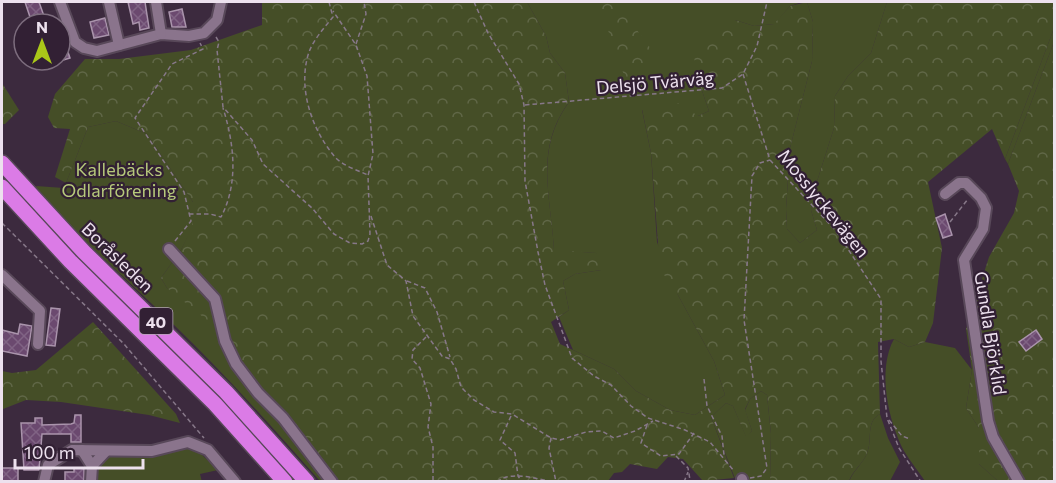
<svg xmlns="http://www.w3.org/2000/svg" width="1056" height="483" font-family="Commissioner,sans-serif">
<defs>
<pattern id="forest-crowns" width="20" height="18" patternUnits="userSpaceOnUse" patternTransform="scale(1.5)"><rect width="20" height="18" fill="#454e27"/><path d="M2 6a3 3 0 1 1 6 0M12 15a3 3 0 1 1 6 0" fill="none" stroke="#606747"/></pattern>
<pattern id="building-cross-hatch" width="8" height="8" patternUnits="userSpaceOnUse" patternTransform="scale(1.5)"><rect width="8" height="8" fill="#6b496f"/><path d="M0 0l8 8M0 8l8-8" fill="none" stroke="#806384"/></pattern>
</defs>
<rect width="100%" height="100%" fill="#3c2a3e"/>
<g fill="#454e27">
<path d="M 527,2 L 802,2 L 790,6 L 775,24 L 754,26 L 735,20 L 699,82 L 709,111 L 698,116 L 642,110 L 651,153 L 657,242 L 678,295 L 714,361 L 725,395 L 695,415 L 670,410 L 636,391 L 614,369 L 573,350 L 559,317 L 569,310 L 563,281 L 575,274 L 601,270 L 596,253 L 554,251 C 551,197 534,150 569,102 L 565,73 L 550,53 L 546,36 Z"/>
<path d="M 807,2 L 887,2 L 871,53 L 848,76 L 835,96 L 834,128 L 813,194 L 811,210 L 817,230 L 800,243 L 787,229 L 786,209 L 790,148 L 812,61 L 813,22 Z"/>
<path d="M 1054,28 L 1054,42 L 1008,164 L 1005,159 Z"/>
<path d="M 116,121 L 147,134 L 193,202 L 193,227 L 181,250 L 161,278 L 167,288 L 225,322 L 278,408 L 336,481 L 320,481 C 273,428 225,374 173,324 C 129,281 81,241 40,193 L 36,186 L 64,188 L 88,127 Z"/>
<path d="M 894,339 L 909,347 L 925,342 L 955,348 L 972,370 L 966,408 L 979,428 L 979,464 L 998,481 L 925,481 C 918,471 910,461 904,451 C 888,421 877,369 894,339 Z"/>
<path d="M 761,391 L 767,395 L 771,434 L 770,481 L 736,481 L 711,417 L 726,403 L 733,406 L 746,436 L 752,431 L 745,410 L 750,399 Z"/>
<path d="M 880,414 L 888,438 L 900,462 L 890,481 L 849,482 C 853,470 863,464 867,453 C 873,439 865,422 880,414 Z"/>
<path d="M 181,445 L 199,452 L 218,470 L 200,474 L 202,482 L 98,481 L 97,471 L 109,456 L 149,456 Z"/>
</g>
<g fill="url(#forest-crowns)">
<path d="M 262,2 L 527,2 L 546,36 L 550,53 L 565,73 L 569,102 C 534,149 551,197 554,250 L 596,253 L 605,258 L 601,270 L 575,274 L 563,281 L 569,310 L 551,322 L 560,344 L 614,369 L 636,391 L 670,410 L 695,415 L 725,395 L 714,361 L 678,295 L 660,269 L 651,153 L 642,109 L 679,103 L 698,116 L 709,111 L 699,82 L 694,57 L 714,24 L 735,20 L 754,26 L 774,24 L 790,6 L 807,2 L 813,22 L 812,61 L 790,148 L 786,209 L 787,229 L 800,243 L 817,230 L 811,210 L 813,194 L 834,128 L 835,96 L 848,76 L 871,53 L 887,2 L 1054,2 L 1054,28 L 1005,159 L 992,129 L 928,182 L 942,248 L 933,323 L 925,342 L 909,347 L 894,339 L 878,342 L 880,414 C 865,422 873,439 867,453 C 863,464 853,470 849,481 L 770,481 L 771,434 L 767,395 L 761,391 L 750,399 L 745,409 L 752,431 L 746,437 L 733,406 L 726,403 L 711,417 L 734,478 L 703,481 L 683,459 L 668,457 L 657,469 L 630,464 L 622,472 L 614,473 L 608,481 L 336,481 L 242,365 L 225,322 L 208,321 L 167,288 L 161,278 L 181,250 L 192,227 L 193,202 L 147,134 L 116,121 L 88,127 L 66,183 L 55,177 L 70,129 L 54,128 L 48,117 L 55,94 L 85,59 L 119,59 L 191,50 L 262,25 Z"/>
<path d="M 604,2 L 616,2 L 651,49 L 645,66 L 647,91 L 630,92 L 599,5 Z"/>
<path d="M 1054,42 L 1054,481 L 998,481 L 979,464 L 979,428 L 966,408 L 972,370 L 966,329 L 989,257 L 1014,213 L 1019,191 L 1008,164 Z"/>
<path d="M 2,83 L 19,110 L 5,124 L 2,124 Z"/>
<path d="M 93,322 L 176,414 L 180,423 L 149,415 L 61,402 L 26,400 L 3,409 L 2,412 L 2,371 L 12,373 L 36,370 Z"/>
</g>
<g fill="url(#building-cross-hatch)" stroke="#aa94ac" stroke-width="1.5">
<path d="M 25,2 L 39,2 L 45,19 L 32,23 Z"/>
<path d="M 128,2 L 145,2 L 149,28 L 140,30 L 139,22 L 133,24 Z"/>
<path d="M 182,9 L 186,27 L 172,27 L 169,12 Z"/>
<path d="M 105,18 L 109,35 L 94,38 L 90,22 Z"/>
<path d="M 60,29 L 70,58 L 60,61 Z"/>
<path d="M 945,214 L 952,235 L 943,238 L 936,218 Z"/>
<path d="M 51,308 L 60,309 L 55,346 L 46,345 Z"/>
<path d="M 20,324 L 32,326 L 27,356 L 2,351 L 2,330 L 18,334 Z"/>
<path d="M 1036,330 L 1042,339 L 1026,351 L 1019,342 Z"/>
<path d="M 75,415 L 81,415 L 81,442 L 71,442 L 71,434 L 42,434 L 39,470 L 24,470 L 21,423 L 35,423 L 35,418 L 42,418 L 42,425 L 71,424 L 74,423 Z"/>
<rect x="2" y="468" width="16" height="14"/>
<path d="M 74,468 L 84,468 L 84,482 L 65,482 L 65,472 L 74,472 Z"/>
</g>
<g fill="none" stroke-linecap="round" stroke-linejoin="round">
<g stroke="#584859" stroke-width="14">
<g id="minor">
<path d="M 60,2 L 75,42 L 84,48 L 97,51 L 161,34 L 189,36 L 204,33 L 217,20 L 221,2"/>
<path d="M 109,2 L 119,45"/>
<path d="M 156,2 L 161,34"/>
<path d="M 945,194 L 959,183 L 966,183 L 981,198 L 986,208 L 983,229 L 964,260 L 988,421 L 993,437 L 1019,482"/>
<path d="M 169,249 L 215,299 L 225,341 L 236,364 L 258,393 L 283,418 L 332,482"/>
<path d="M 2,275 L 40,311 L 38,344"/>
<path d="M 82,450 L 92,466 L 106,451"/>
<path d="M 742,479 L 743,482"/>
<path d="M 44,482 L 48,465 L 72,450 L 152,451 L 188,442 L 208,450 L 235,482"/>
<path d="M 91,482 L 92,466"/>
</g>
</g>
<g stroke="#584859" stroke-width="18">
<g id="highway">
<path d="M 2,163 L 84,252 L 226,392 L 307,482"/>
<path d="M 2,187 L 70,261 L 215,404 L 285,482"/>
</g>
</g>
<g stroke="#877889" stroke-width="1.5" stroke-dasharray="4.5 3" stroke-linecap="butt">
<path d="M 329,2 L 333,17 C 324,28 314,39 309,52 C 297,88 312,130 335,157 C 343,166 357,170 368,175"/>
<path d="M 474,2 L 488,33 L 519,84 L 524,105 L 525,181 L 538,252 L 545,285 L 572,358 L 594,376 L 611,385 L 631,406 L 648,418 L 685,430 L 710,442 L 734,471"/>
<path d="M 216,37 L 219,42 L 217,50 L 223,107 L 252,140 L 263,164 L 312,208 L 334,234 L 350,243 L 362,244 L 368,241 L 370,234 L 368,176 L 373,154 L 367,76 L 356,45 L 333,11"/>
<path d="M 356,44 L 366,14 L 364,2"/>
<path d="M 743,74 L 770,160 L 836,231 L 881,299 L 881,361 L 887,418 L 899,448 L 921,482"/>
<path d="M 525,105 L 722,88 L 743,74 L 757,46 L 767,2"/>
<path d="M 189,214 L 210,214 L 221,217 C 239,183 234,143 223,108"/>
<path d="M 371,216 L 387,265 L 406,281 L 413,316 L 442,356 L 450,359 L 456,369 L 461,387 L 474,400 L 494,412 L 512,414 L 551,438 L 560,440 L 586,432 L 602,431 L 614,438 L 635,431 L 653,421"/>
<path d="M 950,222 L 968,199"/>
<path d="M 2,223 L 124,344 L 204,438"/>
<path d="M 175,241 L 191,221 L 184,192 L 135,118 L 172,64 L 203,49 L 200,43"/>
<path d="M 407,281 L 425,288 L 437,312 L 450,357"/>
<path d="M 426,337 L 413,350 L 412,359 L 420,368 L 431,404 L 428,427 L 433,447 L 433,482"/>
<path d="M 704,379 L 707,406 L 722,436 L 724,455"/>
<path d="M 511,416 L 500,440 L 515,453 L 518,476 L 522,482"/>
<path d="M 889,420 L 902,436 L 910,439"/>
<path d="M 647,425 L 641,443 L 661,456 L 679,454 L 694,433"/>
<path d="M 551,438 L 549,448 L 556,482"/>
<path d="M 676,456 L 688,468 L 690,480"/>
<path d="M 750,478 L 761,476 L 767,468 L 744,320 L 752,176 L 760,163 L 770,160"/>
<path d="M 497,482 C 511,470 537,479 553,482"/>
<path d="M 684,482 L 688,472"/>
</g>
<use href="#minor" stroke="#8a748c" stroke-width="10"/>
<use href="#highway" stroke="#db7be6" stroke-width="15"/>
</g>
<g text-anchor="middle" dominant-baseline="central" stroke-width="4.5" stroke-linejoin="round" paint-order="stroke">
<rect fill="#322034" stroke="#b5a7b6" stroke-width="1.5" x="139.5" y="308" width="33" height="26" rx="4.5"/>
<g font-size="16" font-weight="bold" fill="#ede1ee">
<text x="156" y="321">40</text>
</g>
<g font-size="18" fill="#ede1ee" stroke="#322034">
<text transform="translate(655 82) rotate(-5)">Delsjö Tvärväg</text>
<text transform="translate(824 203) rotate(51)">Mosslyckevägen</text>
<text transform="translate(118 257) rotate(44)">Boråsleden</text>
<text transform="translate(991 333) rotate(81)">Gundla Björklid</text>
</g>
<g font-size="18" fill="#b6c97b" stroke="#322034">
<text x="119" y="169">Kallebäcks<tspan x="119" dy="21">Odlarförening</tspan></text>
</g>
</g>
<rect width="1056" height="483" fill="none" stroke="#ede1ee" stroke-width="6"/>
<g transform="translate(42 42)"><circle r="28" fill="#322034" stroke="#7d6d7e" stroke-width="1.5"/>
<path d="M0-4.5L10 22L0 15L-10 22Z" fill="#aac719"/>
<text y="-9" font-size="16" font-weight="bold" text-anchor="middle" fill="#ede1ee">N</text>
</g>
<path d="M15 459v9h128v-9" fill="none" stroke="#ede1ee" stroke-width="3"/>
<text x="24" y="459" font-size="18" fill="#ede1ee" stroke="#322034" stroke-width="4.5" paint-order="stroke">100 m</text>
</svg>
